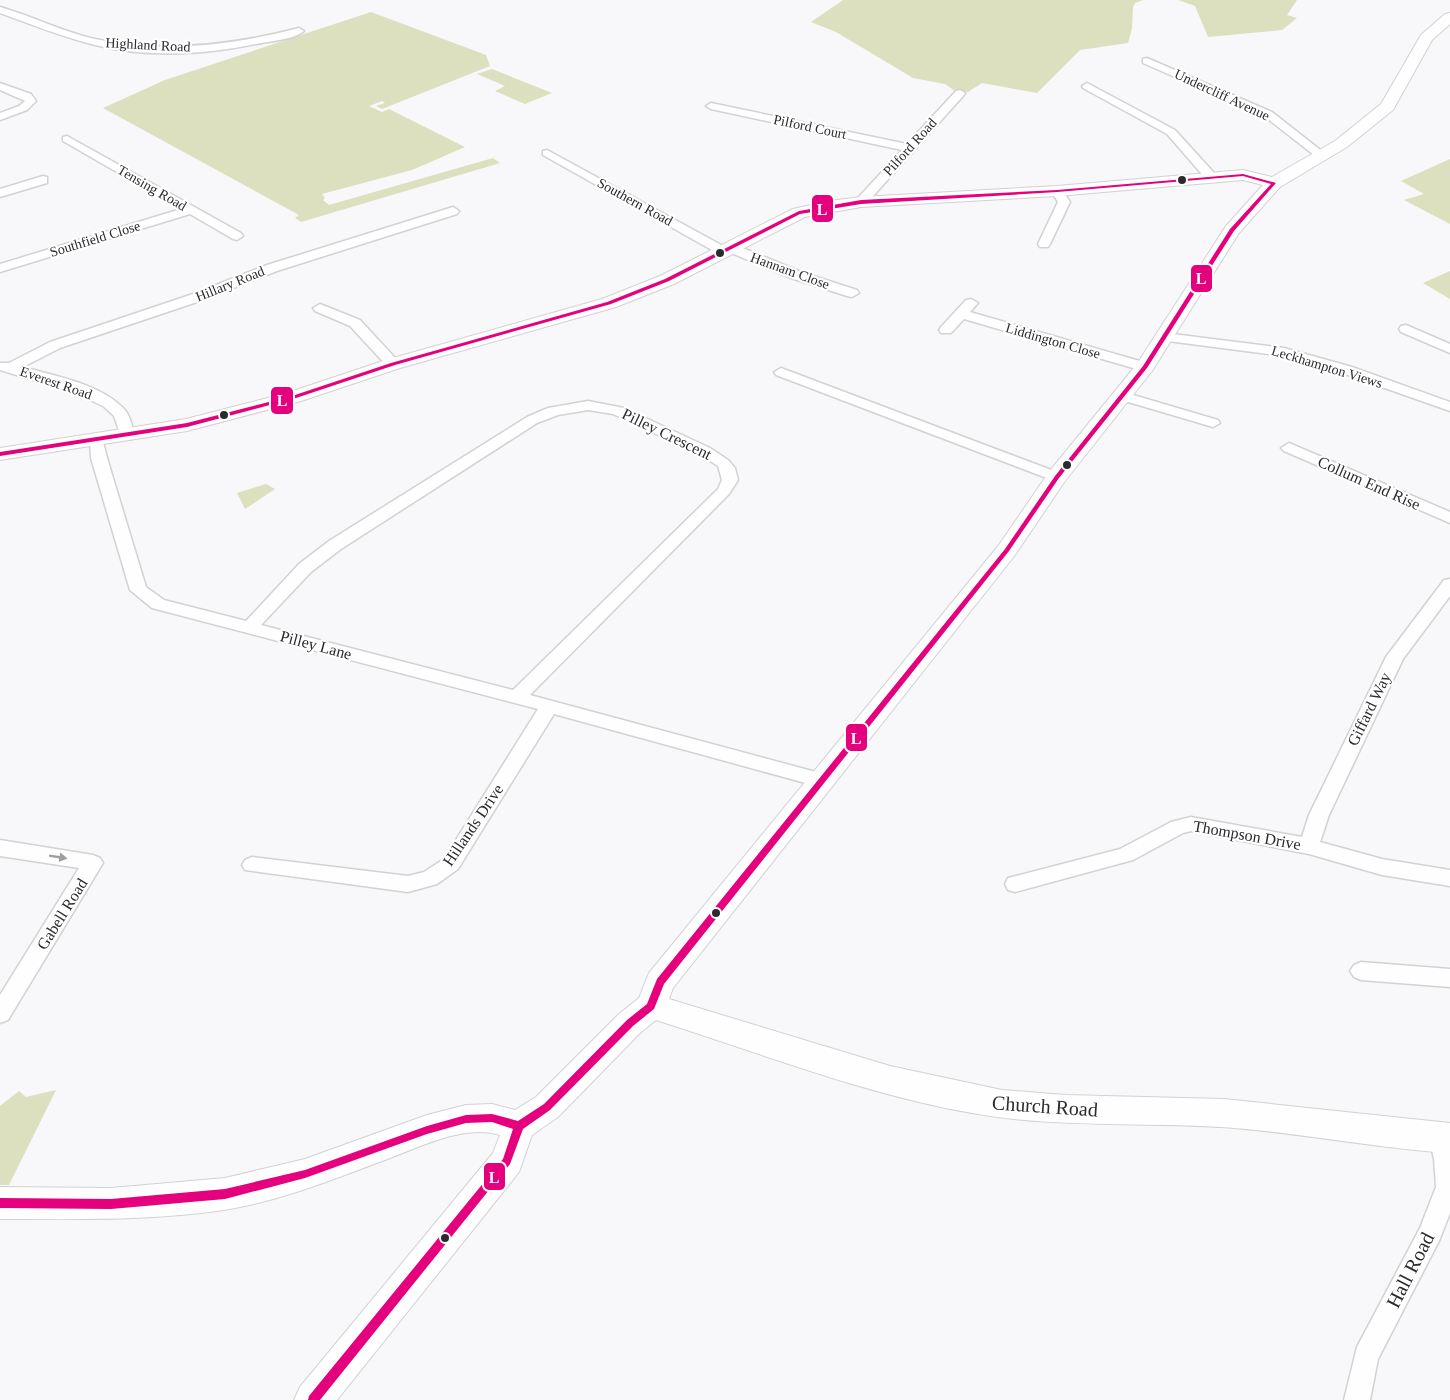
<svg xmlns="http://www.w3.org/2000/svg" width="1450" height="1400" font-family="'Times New Roman',serif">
<rect width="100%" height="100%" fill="#f8f7fa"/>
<g fill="#dce0be">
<path d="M 843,0 L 1143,0 L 1135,3 L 1133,7 L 1132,28 L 1128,43 L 1080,50 L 1037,93 L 982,83 L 968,92 L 955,91 L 945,84 L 913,78 L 836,32 L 811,22 Z"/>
<path d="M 1178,0 L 1297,0 L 1287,15 L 1297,18 L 1282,30 L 1208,37 L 1195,6 Z"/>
<path d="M 371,12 L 486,55 L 490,66 L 382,109 L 376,106 L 385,103 L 382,101 L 369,106 L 382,112 L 389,109 L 465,147 L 412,170 L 322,194 L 325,198 L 323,200 L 329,205 L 493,158 L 500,163 L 301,222 L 295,218 L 299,215 L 103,108 L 165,80 Z"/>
<path d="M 492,69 L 552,93 L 525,104 L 495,91 L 505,86 L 477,74 Z"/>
<path d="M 1450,159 L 1450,224 L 1404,200 L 1424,194 L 1401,181 Z"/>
<path d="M 1450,271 L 1450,299 L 1423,283 Z"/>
<path d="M 266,484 L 275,489 L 245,509 L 237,493 Z"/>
<path d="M 56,1090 L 9,1185 L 0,1185 L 0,1106 L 19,1091 L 26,1097 Z"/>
</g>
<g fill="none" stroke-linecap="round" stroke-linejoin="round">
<g stroke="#d2d1d3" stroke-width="3">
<g id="street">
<path d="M 0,7 C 32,16 63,32 95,39 C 163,54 233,45 299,28 L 304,31 C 293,40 270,41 256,44 C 203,55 144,58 91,44 C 60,36 30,24 0,13 Z"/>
<path d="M 1147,58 L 1272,112 L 1328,156 L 1322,159 L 1318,158 L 1264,116 L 1143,63 L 1143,59 Z"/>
<path d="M 0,83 L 31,94 L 36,101 L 27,110 L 0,120 L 0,113 L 19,106 L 25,101 L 0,90 Z"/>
<path d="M 1087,83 L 1175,130 L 1215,174 L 1215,180 L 1207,180 L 1167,134 L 1083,88 L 1082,86 Z"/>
<path d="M 960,90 L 965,93 L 964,95 L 865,205 L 857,205 L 857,199 L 902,150 L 711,109 L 706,106 L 711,103 L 907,144 L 956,91 Z"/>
<path d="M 67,136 L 241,233 L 243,236 L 237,240 L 233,239 L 190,214 L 0,272 L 0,264 L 181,209 L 63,141 L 63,137 Z"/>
<path d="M 547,150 L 723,246 L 729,243 L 733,244 L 801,272 L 857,290 L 859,293 L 852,297 L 847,296 L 791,278 L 729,252 L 723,255 L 719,254 L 543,155 L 543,151 Z"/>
<path d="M 43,176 L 47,177 L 47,183 L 0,197 L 0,189 Z"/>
<path d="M 1057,187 L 1061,188 L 1070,202 L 1050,244 L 1048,247 L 1040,247 L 1038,244 L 1058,202 L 1051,191 Z"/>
<path d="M 453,207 L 459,211 L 457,214 L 277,271 L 203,300 L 60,348 L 23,367 C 54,376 98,383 122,407 C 130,414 132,425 134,436 L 132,439 L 122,439 L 114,416 L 103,406 L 75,393 L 0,370 L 0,363 L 9,363 L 50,342 L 193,294 L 267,265 Z"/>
<path d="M 971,299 L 978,303 L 970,312 L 1150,364 L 1152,367 L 1145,371 L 1140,370 L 964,319 L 951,333 L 941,333 L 939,330 L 941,327 L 966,300 Z"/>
<path d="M 320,304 L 360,320 L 398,361 L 400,364 L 398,367 L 388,367 L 350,326 L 315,311 L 313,308 Z"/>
<path d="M 1406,325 L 1450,344 L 1450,353 L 1401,332 L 1399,329 L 1401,326 Z"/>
<path d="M 1165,333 L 1284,348 L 1352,367 L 1450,402 L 1450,411 L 1342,373 L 1283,356 L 1160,340 L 1158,337 L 1160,334 Z"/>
<path d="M 781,368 L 1062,474 L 1065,477 L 1057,482 L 1052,480 L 776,375 L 774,372 Z"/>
<path d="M 1123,392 L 1218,420 L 1220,423 L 1213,427 L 1118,399 L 1116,396 Z"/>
<path d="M 588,401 L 624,408 L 710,448 L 728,460 L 735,468 L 738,480 L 729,494 L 530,695 L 827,775 L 829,780 L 827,785 L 820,787 L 554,714 L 458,869 L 437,884 L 408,892 L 245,870 L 242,865 L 245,860 L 252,857 L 408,876 L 424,872 L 444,859 L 538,709 L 152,608 L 130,590 L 91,458 L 90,441 L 92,438 L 102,438 L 107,458 L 146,587 L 164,600 L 246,621 L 299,564 L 329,541 L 527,417 L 548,408 ZM 588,410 L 613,414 L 699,454 L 718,466 L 722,480 L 718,489 L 513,690 L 261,625 L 311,572 L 341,549 L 537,423 L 558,415 Z"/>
<path d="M 1289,443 L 1450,512 L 1450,523 L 1284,451 L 1281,448 Z"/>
<path d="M 1450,579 L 1450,596 L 1403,659 L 1329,815 L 1320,842 L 1382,859 L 1450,870 L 1450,886 L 1382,875 L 1309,854 L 1191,831 L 1183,833 L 1133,860 L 1015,892 L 1008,890 L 1005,884 L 1008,878 L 1120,849 L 1171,822 L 1191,817 L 1302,837 L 1309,815 L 1386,657 L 1444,580 Z"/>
<path d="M 0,840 L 93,855 L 100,858 L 103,863 L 8,1020 L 0,1023 L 0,995 L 79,868 L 0,856 Z"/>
<path d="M 1361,962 L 1450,969 L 1450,987 L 1361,980 L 1354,977 L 1350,971 L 1354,965 Z"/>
<path d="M 1441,1128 L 1450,1132 L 1450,1213 L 1439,1241 L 1378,1359 L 1370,1400 L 1344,1400 L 1357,1347 L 1420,1228 L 1436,1187 L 1434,1159 L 1429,1138 L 1433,1131 Z"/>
</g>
</g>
<g stroke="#d2d1d3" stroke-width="2">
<path id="secondary" d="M 1450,13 L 1450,24 L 1432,40 L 1393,110 L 1347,147 L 1280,187 L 1239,233 L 1152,371 L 1065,481 L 1015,555 L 673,988 L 669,999 L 890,1066 L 1002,1090 L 1065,1095 L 1224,1099 L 1450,1123 L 1450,1153 C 1373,1148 1297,1132 1221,1127 C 1138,1122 1054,1128 972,1113 C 864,1094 760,1053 656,1020 L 641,1032 L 558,1117 L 532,1135 L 519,1172 L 337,1400 L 294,1400 L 300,1387 L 493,1153 L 500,1135 C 465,1124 422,1146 390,1158 C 336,1178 281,1201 224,1210 C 150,1221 75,1219 0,1219 L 0,1187 L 111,1188 L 225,1178 L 305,1159 L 427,1115 L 466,1105 L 492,1104 L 515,1110 L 536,1097 L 619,1014 L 639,998 L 649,973 L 999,545 L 1049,472 L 1137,364 L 1226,226 L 1263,185 L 1243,180 L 1057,196 L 861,207 L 805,217 L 674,284 L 616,307 L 400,368 L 301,401 L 187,431 L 0,460 L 0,448 L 186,419 L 287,393 L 386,360 L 602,299 L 660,276 L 793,209 L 829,201 L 861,197 L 1057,186 L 1243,170 L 1272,177 L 1335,141 L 1381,104 L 1421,35 L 1445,14 Z"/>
</g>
<use href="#street" fill="#fefefe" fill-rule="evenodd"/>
<use href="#secondary" fill="#fefefe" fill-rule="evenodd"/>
<g stroke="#fff" stroke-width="4">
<path id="bus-1" d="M 1243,174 L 1276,183 L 1234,231 L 1147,368 L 1059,478 L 1009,551 L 664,984 L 654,1009 L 633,1026 L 550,1110 L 523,1129 L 510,1164 L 320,1400 L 308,1400 L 309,1396 L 503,1159 L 513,1129 L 492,1122 L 466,1123 L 427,1134 L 305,1178 L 225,1199 L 111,1209 L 0,1208 L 0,1198 L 111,1199 L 225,1189 L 305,1170 L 427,1126 L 466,1115 L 492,1114 L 518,1121 L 544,1104 L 627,1020 L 647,1004 L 657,979 L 1005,549 L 1055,476 L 1143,366 L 1230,229 L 1271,184 L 1243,176 L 1057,192 L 861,204 L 800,214 L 669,281 L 611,304 L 395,365 L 296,398 L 187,427 L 0,456 L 0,452 L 187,423 L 292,396 L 391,363 L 607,302 L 665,279 L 799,211 L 861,200 L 1057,190 Z"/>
</g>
<use href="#bus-1" fill="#e5007d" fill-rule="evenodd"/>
</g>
<defs><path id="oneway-solid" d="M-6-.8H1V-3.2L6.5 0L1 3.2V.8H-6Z" transform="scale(1.5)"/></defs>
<use fill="#9f9fa0" href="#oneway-solid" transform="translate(58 857) rotate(9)"/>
<g fill="#2b2b2d" stroke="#fff" stroke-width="2">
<circle cx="1182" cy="180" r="5"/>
<circle cx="720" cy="253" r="5"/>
<circle cx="224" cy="415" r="5"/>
<circle cx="1067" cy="465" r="5"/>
<circle cx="716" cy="913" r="5"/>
<circle cx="445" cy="1238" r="5"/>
</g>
<g text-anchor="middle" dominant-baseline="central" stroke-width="4.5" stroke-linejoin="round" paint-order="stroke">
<g font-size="14" fill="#2b2b2d" stroke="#fff">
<text transform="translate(148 45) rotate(3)">Highland Road</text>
<text transform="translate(1222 95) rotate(25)">Undercliff Avenue</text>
<text transform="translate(810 127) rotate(12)">Pilford Court</text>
<text transform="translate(910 147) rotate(-48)">Pilford Road</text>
<text transform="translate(152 188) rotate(30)">Tensing Road</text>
<text transform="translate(635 202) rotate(29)">Southern Road</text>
<text transform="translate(95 239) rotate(-17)">Southfield Close</text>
<text transform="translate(790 271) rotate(20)">Hannam Close</text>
<text transform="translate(230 284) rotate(-22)">Hillary Road</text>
<text transform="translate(1053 341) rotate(16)">Liddington Close</text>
<text transform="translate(1327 367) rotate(17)">Leckhampton Views</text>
<text transform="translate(56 383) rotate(19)">Everest Road</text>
</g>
<g font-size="16" fill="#2b2b2d" stroke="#fff">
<text transform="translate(667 434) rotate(26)">Pilley Crescent</text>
<text transform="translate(1369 483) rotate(24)">Collum End Rise</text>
<text transform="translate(316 645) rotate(15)">Pilley Lane</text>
<text transform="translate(1369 709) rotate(-64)">Giffard Way</text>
<text transform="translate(473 825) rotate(-56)">Hillands Drive</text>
<text transform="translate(1247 835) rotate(10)">Thompson Drive</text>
<text transform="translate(62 914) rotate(-58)">Gabell Road</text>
</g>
<g font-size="20" fill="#2b2b2d" stroke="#fff">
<text transform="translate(1045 1106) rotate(4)">Church Road</text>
<text transform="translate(1410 1270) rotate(-63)">Hall Road</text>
</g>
</g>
<g stroke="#fff" stroke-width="2">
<rect x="811" y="194" width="23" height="29" rx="6" fill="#e5007d"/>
<rect x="1190" y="264" width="23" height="29" rx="6" fill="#e5007d"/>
<rect x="270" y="386" width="24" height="29" rx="6" fill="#e5007d"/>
<rect x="845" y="723" width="23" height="29" rx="6" fill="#e5007d"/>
<rect x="483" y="1162" width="23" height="29" rx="6" fill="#e5007d"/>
</g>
<g font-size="16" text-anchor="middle" font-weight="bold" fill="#fff">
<text x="822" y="215">L</text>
<text x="1201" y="284">L</text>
<text x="282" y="406">L</text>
<text x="856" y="744">L</text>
<text x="494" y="1183">L</text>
</g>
</svg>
